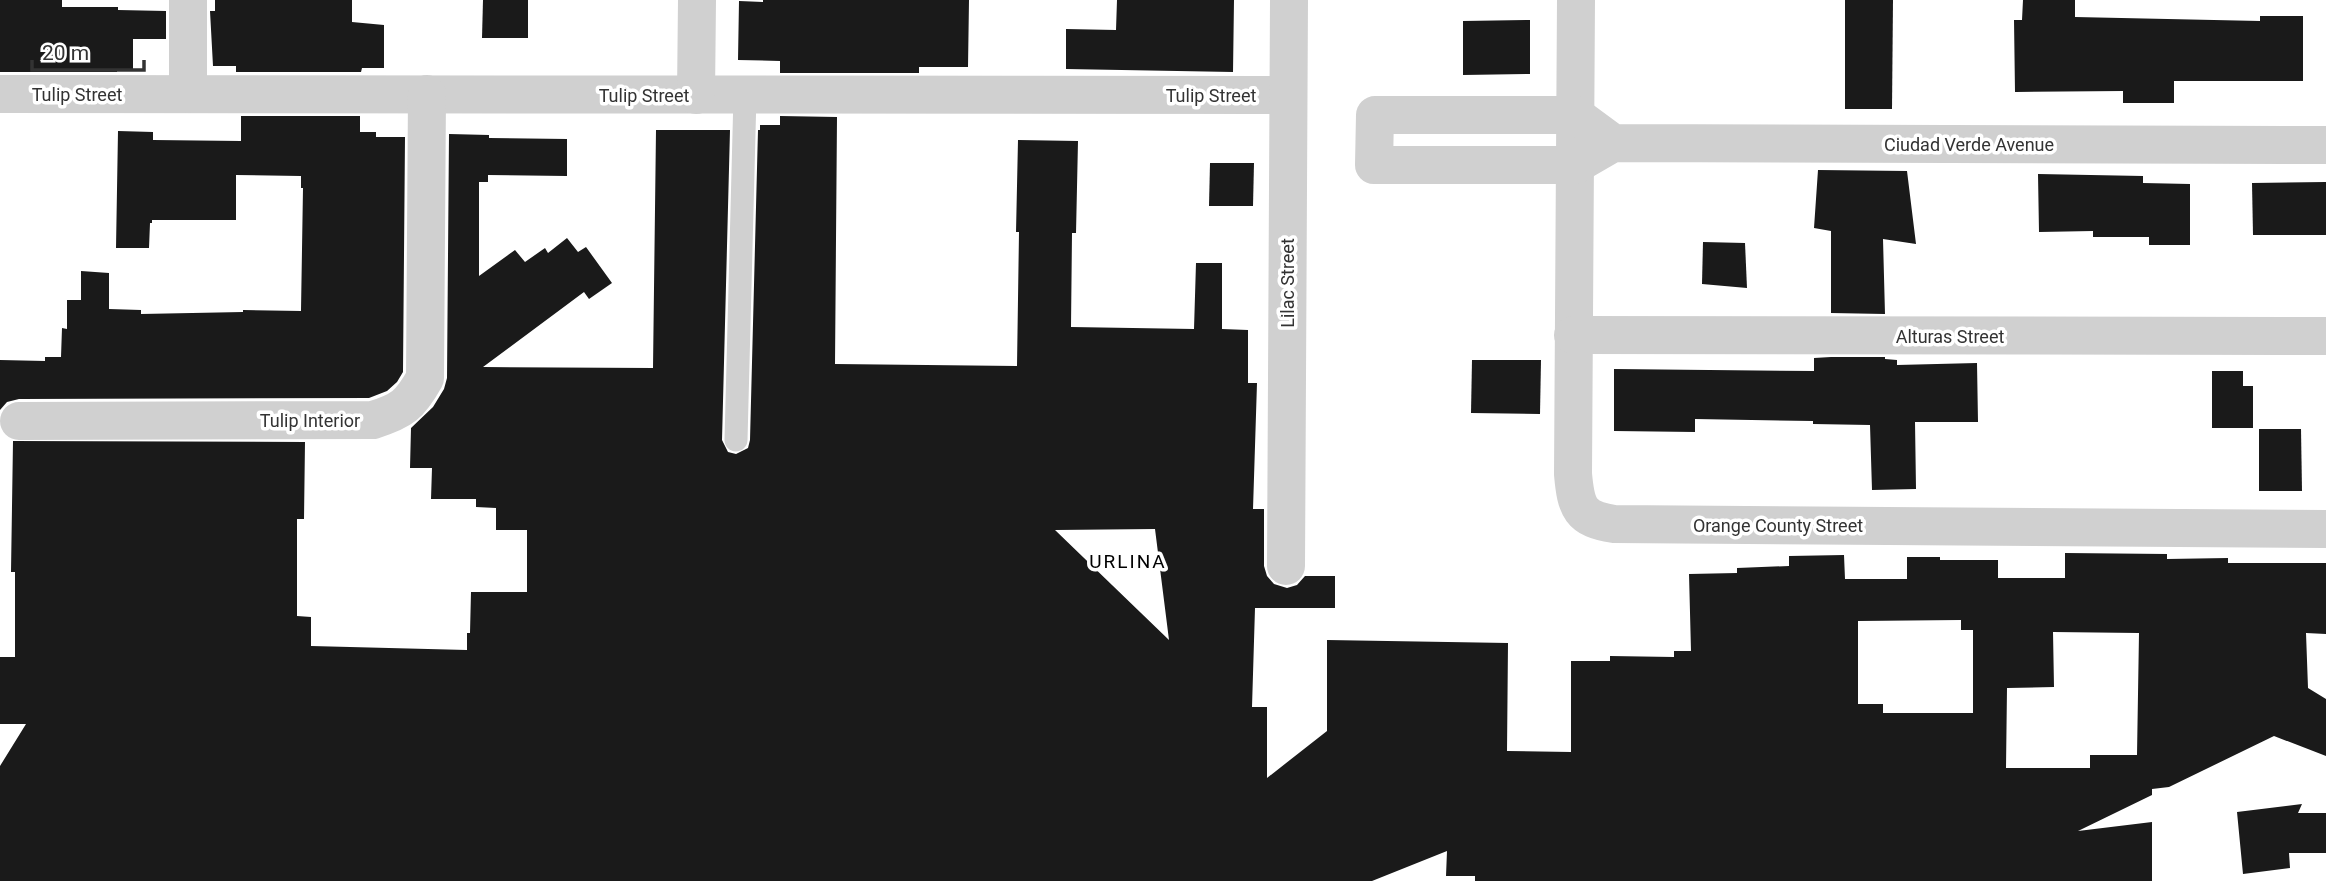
<svg xmlns="http://www.w3.org/2000/svg" width="2326" height="881" font-family="Roboto,sans-serif">
<rect width="100%" height="100%" fill="#fff"/>
<g fill="#1a1a1a" fill-rule="evenodd">
<path d="M 0,0 L 62,0 L 62,7 L 118,7 L 118,10 L 166,11 L 166,39 L 133,39 L 133,70 L 117,70 L 117,72 L 0,72 Z"/>
<path d="M 215,0 L 352,0 L 352,22 L 384,25 L 384,68 L 362,68 L 361,72 L 236,72 L 236,66 L 213,66 L 210,11 L 215,11 Z"/>
<path d="M 483,0 L 528,0 L 528,38 L 482,38 Z"/>
<path d="M 763,0 L 969,0 L 968,67 L 919,67 L 919,73 L 780,73 L 780,61 L 738,60 L 739,1 L 763,2 Z"/>
<path d="M 1117,0 L 1234,0 L 1233,72 L 1066,69 L 1066,29 L 1116,30 Z"/>
<path d="M 1845,0 L 1893,0 L 1892,109 L 1845,109 Z"/>
<path d="M 2023,0 L 2075,0 L 2075,17 L 2260,21 L 2260,16 L 2303,16 L 2303,81 L 2174,81 L 2174,103 L 2123,103 L 2123,91 L 2015,92 L 2014,20 L 2022,20 Z"/>
<path d="M 1530,20 L 1530,74 L 1463,75 L 1463,21 Z"/>
<path d="M 241,116 L 360,116 L 360,132 L 376,132 L 376,137 L 405,137 L 403,372 L 397,382 L 387,391 L 369,398 L 19,399 L 7,402 L 0,410 L 0,360 L 45,361 L 45,357 L 61,357 L 62,328 L 67,329 L 67,300 L 81,300 L 81,271 L 109,273 L 109,309 L 141,310 L 141,314 L 243,312 L 243,310 L 301,311 L 303,188 L 301,188 L 301,176 L 236,175 L 236,220 L 152,220 L 152,223 L 150,223 L 149,248 L 116,248 L 118,131 L 153,132 L 153,140 L 241,141 Z"/>
<path d="M 780,116 L 837,117 L 835,364 L 1017,366 L 1019,232 L 1016,232 L 1018,140 L 1078,141 L 1076,233 L 1072,233 L 1071,327 L 1194,329 L 1196,263 L 1222,263 L 1222,329 L 1248,330 L 1248,383 L 1257,383 L 1253,509 L 1264,509 L 1264,566 L 1267,576 L 1274,584 L 1287,588 L 1297,585 L 1305,576 L 1335,576 L 1335,608 L 1255,608 L 1252,707 L 1267,707 L 1267,778 L 1327,731 L 1327,640 L 1508,643 L 1507,751 L 1571,752 L 1571,661 L 1610,661 L 1610,656 L 1674,657 L 1674,651 L 1691,651 L 1689,574 L 1737,573 L 1737,568 L 1789,566 L 1789,556 L 1844,555 L 1845,579 L 1907,579 L 1907,557 L 1940,557 L 1940,560 L 1998,560 L 1998,578 L 2065,578 L 2065,553 L 2167,554 L 2167,559 L 2228,558 L 2228,563 L 2326,563 L 2326,634 L 2306,633 L 2308,688 L 2326,699 L 2326,756 L 2274,736 L 2169,787 L 2152,789 L 2152,795 L 2078,831 L 2152,822 L 2152,881 L 1475,881 L 1475,876 L 1446,876 L 1447,851 L 1372,881 L 0,881 L 0,766 L 26,724 L 0,724 L 0,657 L 15,657 L 15,572 L 11,572 L 13,441 L 305,442 L 304,519 L 297,519 L 297,616 L 311,617 L 311,646 L 467,650 L 467,633 L 470,633 L 471,592 L 527,592 L 527,530 L 496,530 L 496,508 L 476,507 L 476,499 L 431,499 L 432,468 L 410,468 L 411,428 L 433,407 L 444,389 L 447,378 L 449,134 L 489,135 L 489,138 L 567,139 L 567,176 L 488,175 L 488,182 L 479,182 L 479,276 L 515,250 L 525,262 L 545,248 L 548,253 L 567,238 L 578,252 L 586,247 L 612,283 L 589,299 L 584,292 L 483,367 L 653,368 L 656,130 L 730,130 L 722,440 L 728,452 L 736,454 L 748,448 L 750,440 L 758,130 L 760,130 L 760,125 L 780,125 ZM 1155,529 L 1169,640 L 1055,530 ZM 1961,620 L 1961,630 L 1973,630 L 1973,713 L 1883,713 L 1883,704 L 1858,704 L 1858,621 ZM 2053,632 L 2139,633 L 2137,755 L 2090,755 L 2090,768 L 2006,768 L 2007,688 L 2054,687 Z"/>
<path d="M 1210,163 L 1254,163 L 1253,206 L 1209,206 Z"/>
<path d="M 1818,170 L 1907,171 L 1916,244 L 1883,239 L 1885,314 L 1831,313 L 1831,231 L 1814,228 Z"/>
<path d="M 2038,174 L 2143,176 L 2143,183 L 2190,184 L 2190,245 L 2149,245 L 2149,237 L 2093,237 L 2093,231 L 2039,232 Z"/>
<path d="M 2326,182 L 2326,235 L 2253,235 L 2252,183 Z"/>
<path d="M 1703,242 L 1745,243 L 1747,288 L 1702,284 Z"/>
<path d="M 1831,357 L 1885,357 L 1885,359 L 1897,360 L 1897,365 L 1977,363 L 1978,422 L 1915,422 L 1916,489 L 1872,490 L 1870,425 L 1813,424 L 1813,421 L 1695,419 L 1695,432 L 1614,431 L 1614,369 L 1814,371 L 1814,358 Z"/>
<path d="M 1472,360 L 1541,360 L 1540,414 L 1471,413 Z"/>
<path d="M 2212,371 L 2243,371 L 2243,386 L 2253,386 L 2253,428 L 2212,428 Z"/>
<path d="M 2259,429 L 2301,429 L 2302,491 L 2259,491 Z"/>
<path d="M 2302,804 L 2298,813 L 2326,813 L 2326,853 L 2289,853 L 2290,868 L 2243,874 L 2237,812 Z"/>
</g>
<g fill="none" stroke-linecap="round" stroke-linejoin="round">
<path stroke="#d0d0d0" stroke-width="23" d="M 736,440 L 745,95"/>
<g stroke="#d0d0d0" stroke-width="38">
<path d="M 1576,0 L 1573,474 C 1576,508 1580,519 1614,524 L 2326,529"/>
<path d="M 0,94 L 1288,95"/>
<path d="M 188,94 L 188,0"/>
<path d="M 696,95 L 697,0"/>
<path d="M 1613,143 L 1575,115 L 1375,115 L 1374,165 L 1575,165 L 1613,143 L 2326,145"/>
<path d="M 1573,335 L 2326,336"/>
<path d="M 19,421 L 373,420 C 402,411 410,405 425,378 L 427,94"/>
<path d="M 1286,566 L 1289,0"/>
</g>
</g>
<g text-anchor="middle" dominant-baseline="central" stroke-width="7" stroke-linejoin="round" paint-order="stroke">
<g font-size="18" fill="#333" stroke="#fff">
<text x="77" y="94">Tulip Street</text>
<text x="644" y="95">Tulip Street</text>
<text x="1211" y="95">Tulip Street</text>
<text x="1969" y="144">Ciudad Verde Avenue</text>
<text transform="translate(1287 283) rotate(-90)">Lilac Street</text>
<text x="1950" y="336">Alturas Street</text>
<text x="310" y="420">Tulip Interior</text>
<text x="1778" y="525">Orange County Street</text>
</g>
<g font-size="19" letter-spacing="2" fill="#000" stroke="#fff">
<text x="1128" y="561">URLINA</text>
</g>
</g>
<path d="M32 60v10h112v-10" fill="none" stroke="#333333" stroke-width="3.5"/>
<text x="42" y="60" font-size="21" fill="#333333" stroke="#ffffff" stroke-width="5" paint-order="stroke">20 m</text>
</svg>
